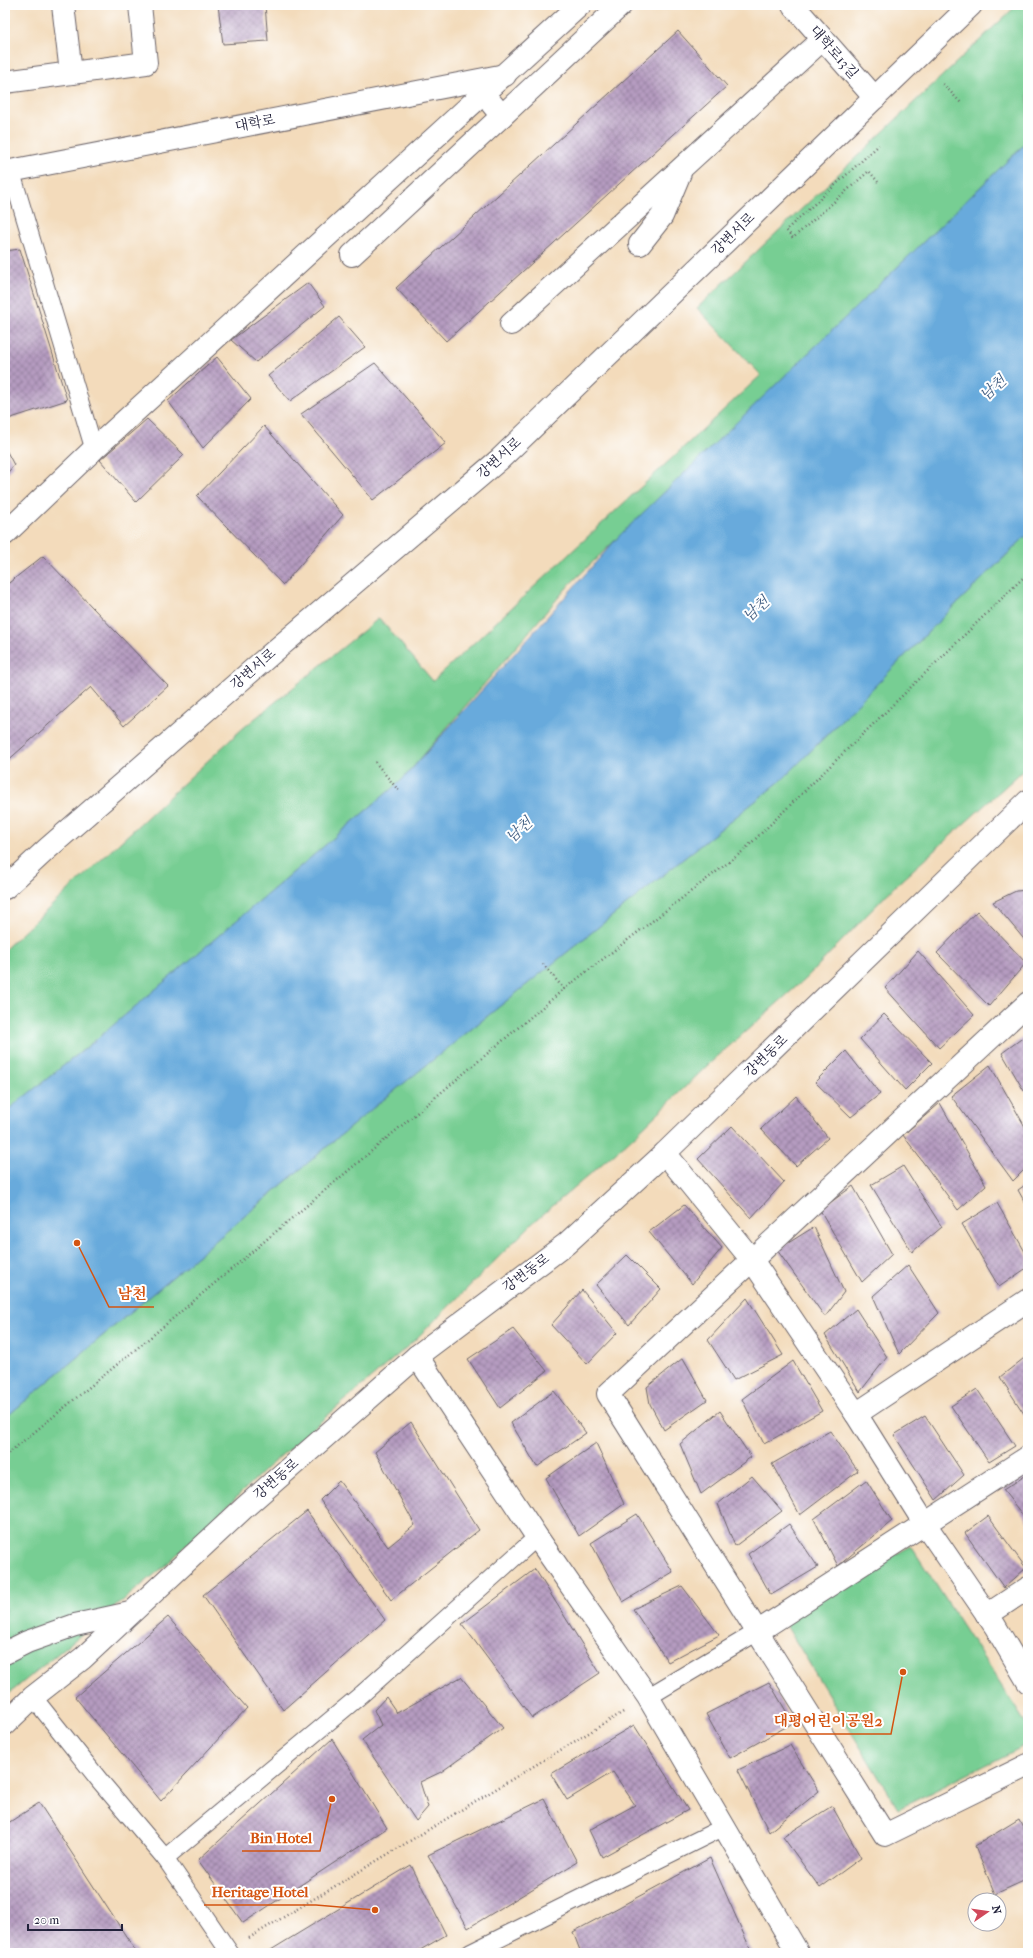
<svg xmlns="http://www.w3.org/2000/svg" width="1033" height="1958" font-family="'IM FELL French Canon','Noto Serif KR',serif">
<defs>
<pattern id="building-cross-hatch" width="8" height="8" patternUnits="userSpaceOnUse"><rect width="8" height="8" fill="#b59bc0"/><path d="M0 0l8 8M0 8l8-8" fill="none" stroke="#937e9d"/></pattern>
</defs>
<rect width="100%" height="100%" fill="#fff"/>
<filter id="ink" filterUnits="userSpaceOnUse"><feTurbulence type="fractalNoise" baseFrequency=".025" numOctaves="2"/><feDisplacementMap in="SourceGraphic" scale="8" xChannelSelector="R" yChannelSelector="G"/><feConvolveMatrix kernelMatrix="1 2 1 2 8 2 1 2 1" color-interpolation-filters="sRGB"/></filter>
<filter id="wash" filterUnits="userSpaceOnUse"><feTurbulence type="fractalNoise" baseFrequency=".012" numOctaves="4" result="noise"/><feDisplacementMap in="SourceGraphic" scale="16" xChannelSelector="R" yChannelSelector="G"/><feGaussianBlur stdDeviation="0.9" result="paint"/><feColorMatrix in="noise" values="0 0 0 0 0 0 0 0 0 0 0 0 0 0 0 0 0 1.4 0 .05"/><feComposite in="paint" operator="in"/></filter>
<g filter="url(#wash)">
<rect width="100%" height="100%" fill="#f3dbbb"/>
<g fill="#77ce93" stroke="#4c7867">
<path d="M 1017,5 L 1028,5 L 1028,141 L 570,584 L 402,780 L 109,1029 L 5,1113 L 5,949 L 242,729 L 379,618 L 433,681 L 761,375 L 697,308 Z"/>
<path d="M 1028,534 L 1028,766 L 894,887 L 806,978 L 709,1064 L 630,1140 L 534,1222 L 415,1340 L 268,1467 L 166,1565 L 5,1697 L 5,1418 L 373,1108 L 784,778 L 947,613 Z"/>
<path d="M 911,1546 L 1028,1727 L 1028,1744 L 898,1809 L 781,1617 Z"/>
</g>
<path fill="#68aadc" stroke="#45668c" d="M 1028,141 L 1028,534 L 947,613 L 784,778 L 373,1108 L 5,1418 L 5,1112 L 91,1044 L 402,780 L 621,534 Z"/>
<g id="blocks">
<g fill="url(#building-cross-hatch)">
<path d="M 218,5 L 265,5 L 268,41 L 223,44 Z"/>
<path d="M 678,31 L 727,86 L 446,341 L 396,288 Z"/>
<path d="M 20,249 L 67,400 L 5,420 L 5,251 Z"/>
<path d="M 308,283 L 325,306 L 256,362 L 231,340 Z"/>
<path d="M 339,317 L 365,347 L 290,401 L 268,376 Z"/>
<path d="M 217,357 L 251,399 L 203,448 L 168,401 Z"/>
<path d="M 375,363 L 446,443 L 373,500 L 301,414 Z"/>
<path d="M 147,419 L 184,455 L 136,502 L 100,460 Z"/>
<path d="M 264,426 L 343,515 L 283,585 L 197,496 Z"/>
<path d="M 5,448 L 14,465 L 5,476 Z"/>
<path d="M 43,556 L 168,686 L 124,726 L 91,687 L 5,763 L 5,586 Z"/>
<path d="M 1028,890 L 1028,944 L 993,902 L 1016,891 Z"/>
<path d="M 977,911 L 1026,963 L 989,1006 L 937,953 Z"/>
<path d="M 918,951 L 974,1015 L 939,1048 L 885,988 Z"/>
<path d="M 884,1014 L 932,1063 L 905,1090 L 860,1039 Z"/>
<path d="M 1028,1034 L 1028,1089 L 1024,1091 L 1002,1053 Z"/>
<path d="M 846,1051 L 880,1094 L 851,1117 L 815,1082 Z"/>
<path d="M 990,1065 L 1028,1132 L 1028,1166 L 1013,1181 L 951,1096 Z"/>
<path d="M 796,1096 L 828,1138 L 796,1166 L 761,1129 Z"/>
<path d="M 940,1103 L 986,1185 L 958,1210 L 903,1135 Z"/>
<path d="M 732,1126 L 784,1182 L 751,1218 L 698,1159 Z"/>
<path d="M 903,1166 L 942,1227 L 912,1252 L 871,1185 Z"/>
<path d="M 1028,1183 L 1028,1208 L 1018,1190 Z"/>
<path d="M 853,1186 L 892,1254 L 862,1282 L 820,1210 Z"/>
<path d="M 997,1203 L 1028,1257 L 1028,1267 L 999,1287 L 962,1224 Z"/>
<path d="M 684,1205 L 722,1248 L 692,1284 L 649,1232 Z"/>
<path d="M 814,1227 L 844,1292 L 825,1317 L 777,1250 Z"/>
<path d="M 627,1255 L 661,1289 L 629,1325 L 596,1285 Z"/>
<path d="M 908,1265 L 939,1313 L 899,1354 L 873,1296 Z"/>
<path d="M 582,1290 L 617,1333 L 587,1364 L 551,1325 Z"/>
<path d="M 747,1298 L 783,1355 L 734,1380 L 708,1340 Z"/>
<path d="M 856,1309 L 887,1357 L 860,1392 L 825,1335 Z"/>
<path d="M 513,1329 L 547,1371 L 500,1408 L 468,1359 Z"/>
<path d="M 1028,1355 L 1028,1420 L 1000,1377 Z"/>
<path d="M 683,1358 L 707,1400 L 664,1430 L 650,1404 L 647,1387 Z"/>
<path d="M 793,1361 L 822,1411 L 764,1444 L 742,1399 Z"/>
<path d="M 977,1389 L 1015,1446 L 989,1462 L 951,1406 Z"/>
<path d="M 554,1391 L 586,1433 L 537,1467 L 511,1423 Z"/>
<path d="M 720,1411 L 751,1457 L 701,1494 L 680,1444 Z"/>
<path d="M 925,1416 L 964,1475 L 936,1500 L 894,1435 Z"/>
<path d="M 411,1422 L 479,1530 L 391,1600 L 320,1500 L 339,1481 L 388,1547 L 415,1525 L 375,1452 Z"/>
<path d="M 830,1431 L 858,1471 L 800,1515 L 772,1464 Z"/>
<path d="M 596,1443 L 624,1504 L 579,1536 L 546,1478 Z"/>
<path d="M 1028,1474 L 1028,1522 L 1003,1490 Z"/>
<path d="M 752,1476 L 782,1511 L 735,1546 L 718,1504 Z"/>
<path d="M 866,1480 L 892,1521 L 838,1566 L 814,1519 Z"/>
<path d="M 307,1511 L 385,1620 L 283,1710 L 203,1595 Z"/>
<path d="M 637,1514 L 673,1572 L 623,1602 L 591,1543 Z"/>
<path d="M 988,1516 L 1026,1568 L 1004,1588 L 965,1533 Z"/>
<path d="M 789,1524 L 818,1567 L 771,1595 L 748,1554 Z"/>
<path d="M 535,1569 L 600,1673 L 532,1718 L 462,1624 Z"/>
<path d="M 682,1586 L 719,1635 L 668,1662 L 633,1609 Z"/>
<path d="M 168,1617 L 247,1708 L 161,1801 L 75,1697 Z"/>
<path d="M 461,1677 L 503,1728 L 441,1772 L 420,1782 L 428,1807 L 416,1821 L 362,1740 L 381,1725 L 374,1710 L 386,1697 L 397,1713 Z"/>
<path d="M 769,1682 L 793,1723 L 730,1758 L 706,1714 Z"/>
<path d="M 634,1725 L 688,1810 L 602,1857 L 589,1830 L 635,1805 L 613,1772 L 567,1800 L 551,1774 Z"/>
<path d="M 332,1739 L 387,1828 L 243,1923 L 198,1860 Z"/>
<path d="M 790,1745 L 819,1791 L 769,1832 L 738,1770 Z"/>
<path d="M 544,1799 L 577,1862 L 468,1928 L 428,1855 Z"/>
<path d="M 39,1803 L 137,1953 L 5,1953 L 5,1825 Z"/>
<path d="M 832,1806 L 861,1858 L 820,1888 L 783,1837 Z"/>
<path d="M 1019,1819 L 1028,1838 L 1028,1879 L 995,1894 L 975,1846 Z"/>
<path d="M 710,1858 L 752,1953 L 581,1953 L 573,1932 Z"/>
<path d="M 411,1865 L 446,1935 L 415,1953 L 266,1953 Z"/>
</g>
</g>
</g>
<g filter="url(#ink)">
<use href="#blocks" fill-opacity="0" stroke="#6b6368" stroke-width="1"/>
<g fill="none" stroke-linecap="round" stroke-linejoin="round">
<g stroke="#6b6368" stroke-width="19">
<g id="service">
<path d="M 11,171 L 94,449"/>
<path d="M 33,1697 L 100,1781 L 165,1858 L 230,1953"/>
<path d="M 648,1697 L 757,1632"/>
<path d="M 165,1858 L 362,1694 L 537,1537"/>
<path d="M 470,1953 L 724,1827"/>
</g>
</g>
<g stroke="#6b6368" stroke-width="24">
<path id="pedestrian" d="M 757,1632 L 1028,1457"/>
</g>
<g stroke="#6b6368" stroke-width="24">
<g id="minor">
<path d="M 63,5 L 71,73"/>
<path d="M 793,5 L 875,98"/>
<path d="M 5,82 L 146,63 L 140,5"/>
<path d="M 492,104 L 502,116 L 621,5"/>
<path d="M 5,172 L 505,75"/>
<path d="M 640,244 L 662,216 L 680,173"/>
<path d="M 352,255 L 502,116"/>
<path d="M 511,324 L 823,39"/>
<path d="M 5,534 L 94,449 L 580,5"/>
<path d="M 1028,1003 L 608,1394 L 885,1835 L 1028,1765"/>
<path d="M 665,1153 L 752,1260 L 856,1414 L 925,1524 L 995,1626 L 1028,1682"/>
<path d="M 417,1356 L 537,1537 L 648,1697 L 798,1953"/>
<path d="M 856,1414 L 1028,1300"/>
<path d="M 987,1615 L 1028,1588"/>
<path d="M 5,1653 L 27,1642 L 75,1625 L 130,1613"/>
<path d="M 5,1724 L 33,1697 L 83,1658 L 245,1507 L 417,1356 L 566,1244 L 665,1153 L 1028,801"/>
</g>
</g>
<g stroke="#6b6368" stroke-width="24">
<path id="tertiary" d="M 5,888 L 47,849 L 271,654 L 500,459 L 971,5"/>
</g>
<g stroke="#6b6368" stroke-width="2.5" stroke-dasharray="1 3" stroke-linecap="butt">
<path d="M 943,84 L 962,104"/>
<path d="M 878,182 L 869,171 L 793,238 L 786,230 L 879,145"/>
<path d="M 375,762 L 399,791"/>
<path d="M 543,964 L 564,989"/>
<path d="M 5,1456 L 152,1336 L 564,989 L 742,852 L 1028,573"/>
<path d="M 249,1938 L 625,1711"/>
</g>
<use href="#service" stroke="#fff" stroke-width="17"/>
<use href="#pedestrian" stroke="#fff" stroke-width="22"/>
<use href="#minor" stroke="#fff" stroke-width="22"/>
<use href="#tertiary" stroke="#fff" stroke-width="22"/>
</g>
</g>
<g text-anchor="middle" dominant-baseline="central" stroke-width="4" stroke-linejoin="round" paint-order="stroke">
<g font-size="14" fill="#22223b" stroke="#fff">
<text transform="translate(834 52) rotate(49)">대학로13길</text>
<text transform="translate(255 123) rotate(-11)">대학로</text>
<text transform="translate(733 234) rotate(-44)">강변서로</text>
<text transform="translate(499 458) rotate(-42)">강변서로</text>
<text transform="translate(253 669) rotate(-41)">강변서로</text>
<text transform="translate(766 1056) rotate(-44)">강변동로</text>
<text transform="translate(526 1273) rotate(-37)">강변동로</text>
<text transform="translate(276 1479) rotate(-41)">강변동로</text>
</g>
<g font-size="15" font-style="italic" fill="#425f83" stroke="#fff">
<text transform="translate(993 388) rotate(-43)">남천</text>
<text transform="translate(756 609) rotate(-43)">남천</text>
<text transform="translate(519 830) rotate(-43)">남천</text>
</g>
</g>
<path fill="none" stroke="#d45411" stroke-width="1.5" d="M77 1243L109 1307H154M903 1672L891 1734H766M332 1799L320 1851H242M375 1910L316 1905H204"/>
<g fill="#d45411" stroke="#fff" stroke-width="1.5">
<circle cx="77" cy="1243" r="4"/>
<circle cx="903" cy="1672" r="4"/>
<circle cx="332" cy="1799" r="4"/>
<circle cx="375" cy="1910" r="4"/>
</g>
<g font-size="15" text-anchor="middle" font-weight="bold" fill="#d45411" stroke="#fff" stroke-width="4" stroke-linejoin="round" paint-order="stroke">
<text x="132" y="1299">남천</text>
<text x="828" y="1726">대평어린이공원2</text>
<text x="281" y="1843">Bin Hotel</text>
<text x="260" y="1897">Heritage Hotel</text>
</g>
<rect width="1033" height="1958" fill="none" stroke="#fff" stroke-width="20"/>
<g transform="translate(987 1912) rotate(77)"><circle r="19" fill="#ffffff" stroke="#a7a7b1"/>
<path d="M0-3L7 15L0 10L-7 15Z" fill="#d1495b"/>
<text y="-6" font-size="11" font-weight="bold" text-anchor="middle" fill="#22223b">N</text>
</g>
<path d="M28 1924v6h94v-6" fill="none" stroke="#22223b" stroke-width="2"/>
<text x="34" y="1924" font-size="12" fill="#22223b" stroke="#ffffff" stroke-width="3" paint-order="stroke">20 m</text>
</svg>
